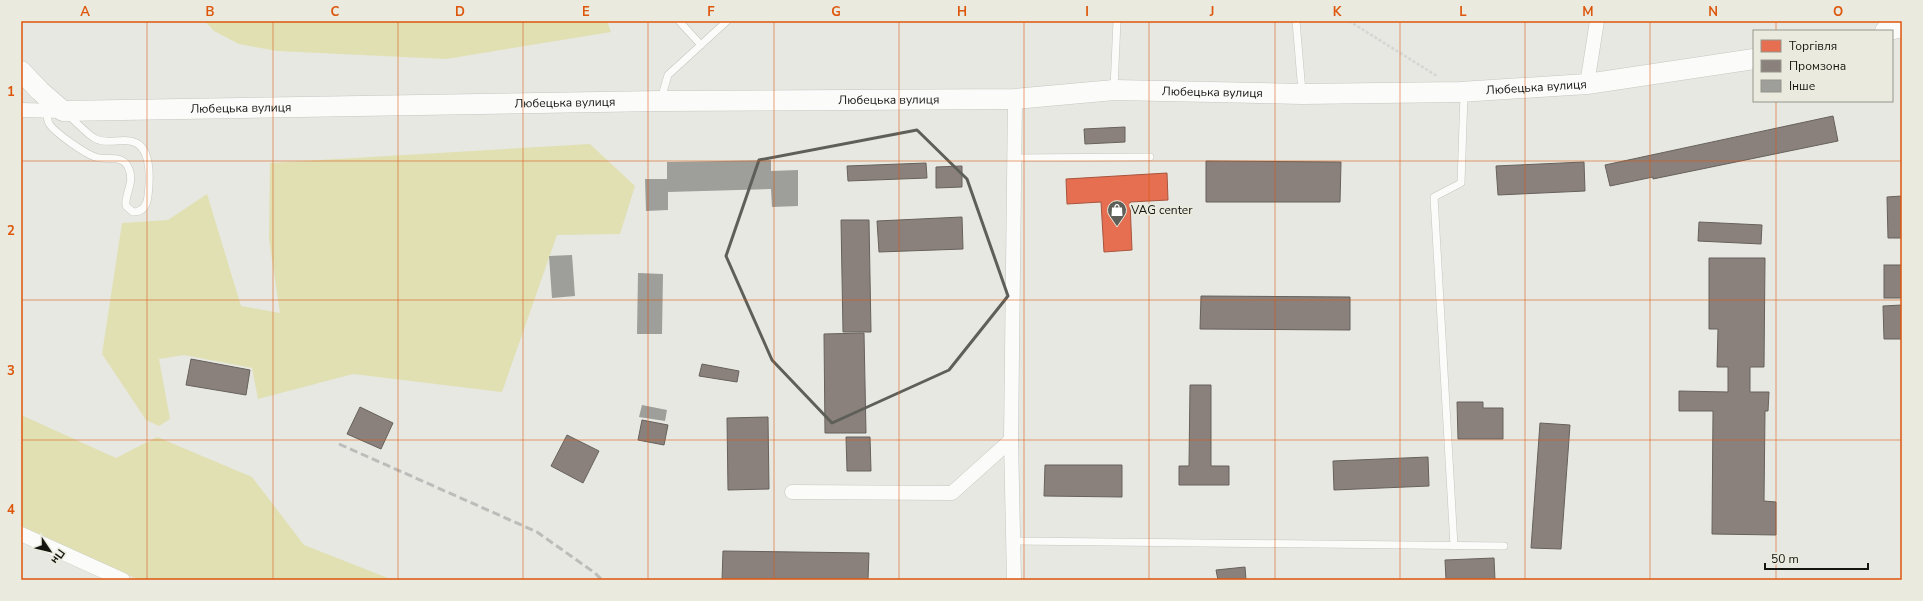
<svg xmlns="http://www.w3.org/2000/svg" width="1923" height="601" font-family="'Nunito Sans',sans-serif">
<rect width="100%" height="100%" fill="#e7e8e1"/>
<g fill="#e0e0b3">
<path d="M 205,21 L 607,21 L 611,32 L 446,59 L 277,51 L 239,44 L 214,31 Z"/>
<path d="M 590,144 L 635,186 L 620,234 L 557,235 L 502,392 L 353,374 L 258,399 L 252,368 L 184,355 L 159,359 L 170,419 L 159,426 L 146,420 L 102,354 L 122,223 L 168,220 L 207,194 L 241,306 L 280,313 L 269,239 L 270,163 Z"/>
<path d="M 21,415 L 116,458 L 157,437 L 252,477 L 304,545 L 393,580 L 139,580 L 21,526 Z"/>
</g>
<path fill="#e76f51" stroke="#a8543e" d="M 1167,173 L 1168,200 L 1130,202 L 1132,250 L 1104,252 L 1101,202 L 1067,204 L 1066,179 Z"/>
<g fill="#8a817c" stroke="#67615c">
<path d="M 1833,116 L 1838,141 L 1653,179 L 1653,177 L 1610,186 L 1605,165 Z"/>
<path d="M 1125,127 L 1125,142 L 1085,144 L 1084,129 Z"/>
<path d="M 1206,161 L 1341,162 L 1340,202 L 1206,202 Z"/>
<path d="M 1584,162 L 1585,191 L 1498,195 L 1496,166 Z"/>
<path d="M 926,163 L 927,178 L 848,181 L 847,166 Z"/>
<path d="M 962,166 L 962,187 L 936,188 L 936,167 Z"/>
<path d="M 1902,196 L 1902,238 L 1888,238 L 1887,197 Z"/>
<path d="M 962,217 L 963,249 L 879,252 L 877,221 Z"/>
<path d="M 841,220 L 869,220 L 871,332 L 843,332 Z"/>
<path d="M 1699,222 L 1762,225 L 1761,244 L 1698,241 Z"/>
<path d="M 1709,258 L 1765,258 L 1764,367 L 1750,367 L 1750,392 L 1769,392 L 1768,411 L 1765,411 L 1764,501 L 1776,502 L 1776,535 L 1712,534 L 1713,411 L 1679,411 L 1679,391 L 1728,392 L 1728,367 L 1717,367 L 1718,329 L 1709,329 Z"/>
<rect x="1884" y="265" width="18" height="33"/>
<path d="M 1201,296 L 1350,297 L 1350,330 L 1200,329 Z"/>
<path d="M 1902,305 L 1902,339 L 1884,339 L 1883,306 Z"/>
<path d="M 864,333 L 866,433 L 825,433 L 824,334 Z"/>
<path d="M 191,359 L 250,370 L 246,395 L 186,385 Z"/>
<path d="M 702,364 L 739,371 L 737,382 L 699,376 Z"/>
<path d="M 1190,385 L 1211,385 L 1211,466 L 1229,466 L 1229,485 L 1179,485 L 1179,466 L 1189,466 Z"/>
<path d="M 1457,402 L 1483,402 L 1483,408 L 1503,408 L 1503,439 L 1458,439 Z"/>
<path d="M 360,407 L 393,423 L 381,449 L 347,434 Z"/>
<path d="M 768,417 L 769,489 L 728,490 L 727,418 Z"/>
<path d="M 642,420 L 668,425 L 664,445 L 638,440 Z"/>
<path d="M 1540,423 L 1570,425 L 1561,549 L 1531,548 Z"/>
<path d="M 567,435 L 599,451 L 583,483 L 551,466 Z"/>
<path d="M 846,437 L 870,437 L 871,471 L 847,471 Z"/>
<path d="M 1428,457 L 1429,486 L 1334,490 L 1333,461 Z"/>
<path d="M 1045,465 L 1122,465 L 1122,497 L 1044,496 Z"/>
<path d="M 723,551 L 869,553 L 868,580 L 722,580 Z"/>
<path d="M 1494,558 L 1495,580 L 1446,580 L 1445,560 Z"/>
<path d="M 1245,567 L 1246,580 L 1218,580 L 1216,570 Z"/>
</g>
<g fill="#9e9e9a">
<path d="M 771,160 L 771,171 L 798,170 L 798,206 L 772,207 L 771,189 L 668,192 L 668,210 L 646,211 L 645,179 L 667,179 L 667,162 Z"/>
<path d="M 572,255 L 575,296 L 552,298 L 549,256 Z"/>
<path d="M 638,273 L 663,274 L 662,334 L 637,334 Z"/>
<path d="M 642,405 L 667,410 L 665,421 L 639,417 Z"/>
</g>
<g fill="none" stroke-linecap="round" stroke-linejoin="round">
<g stroke="#c5c6c0" stroke-width="8">
<g id="lane">
<path d="M 679,21 L 701,45"/>
<path d="M 1296,21 L 1302,92"/>
<path d="M 1114,88 L 1117,21"/>
<path d="M 661,99 L 668,75 L 727,21"/>
<path d="M 47,110 C 47,116 47,121 50,125 C 57,134 84,153 95,157 C 107,161 122,154 128,167 C 136,182 124,194 126,206 L 133,212 C 143,212 147,205 148,196 C 150,179 152,144 130,141 C 119,139 106,144 96,139 C 86,134 77,122 68,115"/>
<path d="M 1014,158 L 1150,157"/>
<path d="M 1013,541 L 1504,546"/>
<path d="M 1454,546 L 1434,197 L 1461,183 L 1464,94"/>
</g>
</g>
<g stroke="#c5c6c0" stroke-width="15">
<g id="street">
<path d="M 1587,84 L 1597,21"/>
<path d="M 21,110 L 63,111"/>
<path d="M 1011,440 L 1014,580"/>
<path d="M 792,492 L 952,493 L 1011,440 L 1015,99"/>
<path d="M 21,534 L 123,580"/>
</g>
</g>
<g stroke="#c5c6c0" stroke-width="21">
<g id="secondary">
<path d="M 1885,31 L 1902,27"/>
<path id="s1" d="M 21,71 L 40,91 L 63,111 L 660,101 L 1015,99 L 1114,90 L 1302,94 L 1460,92 L 1587,84 L 1754,59"/>
</g>
</g>
<path stroke="#d5d5d3" stroke-width="2.5" stroke-dasharray="3 2" stroke-linecap="butt" d="M 1349,21 L 1437,76"/>
<use href="#lane" stroke="#fbfcfa" stroke-width="7"/>
<use href="#street" stroke="#fbfcfa" stroke-width="14"/>
<use href="#secondary" stroke="#fbfcfa" stroke-width="20"/>
<path stroke="#bcbdbb" stroke-width="3" stroke-dasharray="8 4" stroke-linecap="butt" d="M 339,444 L 537,532 L 595,573 L 602,580"/>
</g>
<path fill="none" stroke="#5e5f59" stroke-width="3" stroke-linejoin="round" d="M 917,130 L 967,179 L 1008,296 L 949,370 L 832,423 L 772,360 L 726,256 L 759,160 Z"/>
<path fill="none" stroke="#dd560c" stroke-width="1" stroke-opacity="0.55" d="M 147,21 L 147,580M 273,21 L 273,580M 398,21 L 398,580M 523,21 L 523,580M 648,21 L 648,580M 774,21 L 774,580M 899,21 L 899,580M 1024,21 L 1024,580M 1149,21 L 1149,580M 1275,21 L 1275,580M 1400,21 L 1400,580M 1525,21 L 1525,580M 1650,21 L 1650,580M 1776,21 L 1776,31M 1776,101 L 1776,580M 21,161 L 1902,161M 21,300 L 1902,300M 21,440 L 1902,440"/>
<defs>
<g id="shop-pin" transform="scale(1)"><path d="M0 17L-7.5 6A9.5 9.5 0 1 1 7.5 6Z" fill="#5e5f59" stroke="#eaebde"/><path d="M-5-2.5h2.3a2.7 3.5 0 0 1 5.4 0H5L5.5 6h-11ZM-1.5-2.5h3a1.5 2.3 0 0 0-3 0Z" fill="#fff"/></g>
</defs>
<g fill-rule="evenodd">
<use href="#shop-pin" x="1117" y="210"/>
</g>
<g text-anchor="middle" dominant-baseline="central" stroke-width="4" stroke-linejoin="round" paint-order="stroke">
<g font-size="12" fill="#151510" stroke="#eaebde">
<text stroke="none"><textPath href="#s1" startOffset="1532">Любецька вулиця</textPath></text>
<text stroke="none"><textPath href="#s1" startOffset="1208">Любецька вулиця</textPath></text>
<text stroke="none"><textPath href="#s1" startOffset="884">Любецька вулиця</textPath></text>
<text stroke="none"><textPath href="#s1" startOffset="560">Любецька вулиця</textPath></text>
<text stroke="none"><textPath href="#s1" startOffset="236">Любецька вулиця</textPath></text>
</g>
<g font-size="12" fill="#151510" stroke="#eaebde" text-anchor="start">
<text x="1131" y="210">VAG center</text>
</g>
</g>
<rect width="1923" height="601" fill="none" stroke="#eaebde" stroke-width="44"/>
<rect x="1753" y="30" width="140" height="72" fill="#eaebde" stroke="#95958c"/>
<rect x="1761" y="40" width="20" height="12" fill="#e76f51" stroke="#95958c"/>
<text x="1789" y="50" font-size="12" fill="#151510">Торгівля</text>
<rect x="1761" y="60" width="20" height="12" fill="#8a817c" stroke="#95958c"/>
<text x="1789" y="70" font-size="12" fill="#151510">Промзона</text>
<rect x="1761" y="80" width="20" height="12" fill="#9e9e9a" stroke="#95958c"/>
<text x="1789" y="90" font-size="12" fill="#151510">Інше</text>
<g transform="translate(50 551) rotate(125)" stroke="#eaebde" stroke-width="3" paint-order="stroke">
<path d="M0-3L7 15L0 10L-7 15Z" fill="#151510"/>
<text y="-6" font-size="11" font-weight="bold" text-anchor="middle" fill="#151510">Пн</text>
</g>
<path d="M1765 563v6h103v-6" fill="none" stroke="#151510" stroke-width="2"/>
<text x="1771" y="563" font-size="12" fill="#151510" stroke="#eaebde" stroke-width="3" paint-order="stroke">50 m</text>
<rect x="22" y="22" width="1879" height="557" fill="none" stroke="#dd560c" stroke-width="1.5"/>
<g font-size="13" text-anchor="middle" font-weight="bold" fill="#dd560c">
<text x="85" y="16">A</text>
<text x="210" y="16">B</text>
<text x="335" y="16">C</text>
<text x="460" y="16">D</text>
<text x="586" y="16">E</text>
<text x="711" y="16">F</text>
<text x="836" y="16">G</text>
<text x="962" y="16">H</text>
<text x="1087" y="16">I</text>
<text x="1212" y="16">J</text>
<text x="1337" y="16">K</text>
<text x="1463" y="16">L</text>
<text x="1588" y="16">M</text>
<text x="1713" y="16">N</text>
<text x="1838" y="16">O</text>
<text x="11" y="96">1</text>
<text x="11" y="235">2</text>
<text x="11" y="375">3</text>
<text x="11" y="514">4</text>
</g>
</svg>
